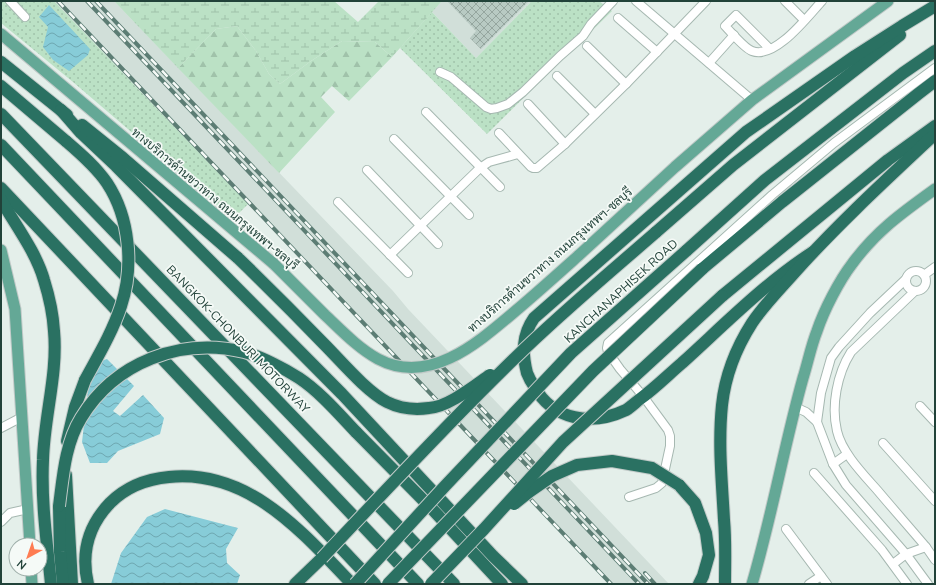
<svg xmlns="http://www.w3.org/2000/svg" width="936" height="585" font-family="'Nunito Sans',Sarabun,sans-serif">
<defs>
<pattern id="grass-dots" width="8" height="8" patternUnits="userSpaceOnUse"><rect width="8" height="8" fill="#bbe1c5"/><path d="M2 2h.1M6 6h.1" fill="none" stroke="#a0c2aa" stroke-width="1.8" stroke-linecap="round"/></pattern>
<pattern id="forest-firs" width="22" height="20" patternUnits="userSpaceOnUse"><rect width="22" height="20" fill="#bbe1c5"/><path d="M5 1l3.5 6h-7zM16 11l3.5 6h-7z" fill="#a0c2aa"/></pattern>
<pattern id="wetland-marsh" width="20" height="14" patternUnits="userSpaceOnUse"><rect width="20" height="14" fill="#bbe1c5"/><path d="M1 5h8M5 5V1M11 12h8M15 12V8" fill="none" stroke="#a0c2aa"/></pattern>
<pattern id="water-waves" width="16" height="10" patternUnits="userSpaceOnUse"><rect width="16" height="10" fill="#87ccd8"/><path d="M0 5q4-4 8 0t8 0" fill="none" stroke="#6ea7b0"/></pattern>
<pattern id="building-cross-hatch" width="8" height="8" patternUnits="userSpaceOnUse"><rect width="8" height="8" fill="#b8cac3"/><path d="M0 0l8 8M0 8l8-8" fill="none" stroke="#95a69f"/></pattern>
</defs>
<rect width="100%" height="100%" fill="#e4efea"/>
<g fill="#d1dfd9">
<path d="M 54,1 L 114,1 L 393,291 L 408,309 L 669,584 L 612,584 Z"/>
<path d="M 442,1 L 532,1 L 476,58 L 432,12 Z"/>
</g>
<g fill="url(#grass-dots)">
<path d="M 1,1 L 54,1 L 248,204 L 233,219 L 73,82 L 1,23 Z"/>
<path d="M 532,1 L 599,1 L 612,11 L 487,134 L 400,48 L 432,12 L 476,58 Z"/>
</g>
<path fill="url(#forest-firs)" d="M 237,26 L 256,51 L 269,74 L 280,84 L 311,61 L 342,41 L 375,42 L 392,57 L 349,101 L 332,86 L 321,97 L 335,112 L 279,173 L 178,68 L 216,29 Z"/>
<path fill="url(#wetland-marsh)" d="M 114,1 L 334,1 L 358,22 L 379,1 L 442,1 L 392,57 L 375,42 L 342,41 L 311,61 L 280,84 L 269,74 L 256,51 L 237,26 L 216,29 L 178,68 Z"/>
<g fill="url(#water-waves)">
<path d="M 49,5 L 90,49 L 88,55 L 69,71 L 53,60 L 43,47 L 48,27 L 39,17 Z"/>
<path d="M 107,359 L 134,386 L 113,411 L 120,416 L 143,395 L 164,418 L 160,434 L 118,451 L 107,463 L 90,463 L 82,442 L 91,364 Z"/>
<path d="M 165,509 L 238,528 L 226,549 L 227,563 L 240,575 L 237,584 L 111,584 L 121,553 L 147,517 Z"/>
</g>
<path fill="url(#building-cross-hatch)" d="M 447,1 L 529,1 L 481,49 L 470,38 L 476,31 Z"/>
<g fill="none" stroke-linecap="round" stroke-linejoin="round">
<g stroke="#a6b8b1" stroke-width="10">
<g id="minor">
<path d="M 10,1 L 25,17"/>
<path d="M 636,1 L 752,100"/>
<path d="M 785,1 L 804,20"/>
<path d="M 618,18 L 657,52"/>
<path d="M 587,46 L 626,84"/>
<path d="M 770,49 L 736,15 L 725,26 C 732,33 744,48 752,51 C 775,60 808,16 822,1"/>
<path d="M 709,63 L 734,35"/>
<path d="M 440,72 L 451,77 L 486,107 L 491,109 L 497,108 L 508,104 L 523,92 L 560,56 L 583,36 L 591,24 L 613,1"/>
<path d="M 557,76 L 595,114"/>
<path d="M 528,104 L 565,144"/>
<path d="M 426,112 L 500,187"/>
<path d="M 499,133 L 531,167 L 533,168 L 537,168 L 565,144 L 626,84 L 706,1"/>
<path d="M 394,139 L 469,215"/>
<path d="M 367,170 L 438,244"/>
<path d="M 338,202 L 408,273"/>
<path d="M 390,255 L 480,168 L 489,162 L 518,154"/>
<circle cx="916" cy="281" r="10"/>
<path d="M 924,275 L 935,267"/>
<path d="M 915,291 L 851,352 C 837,374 831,406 837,431 C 842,453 864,475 878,491 C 894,510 910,528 926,547 L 935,560"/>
<path d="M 920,406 L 935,422"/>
<path d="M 795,407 L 806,412 L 817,422 L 833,464 L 846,485 L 906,554 L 928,584"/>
<path d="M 817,422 L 821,393 L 831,358 L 839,347 L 870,313 L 906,279"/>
<path d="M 1,428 L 22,417"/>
<path d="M 883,443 L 935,501"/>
<path d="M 833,464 L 847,454"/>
<path d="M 814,473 L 882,550 L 907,584"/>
<path d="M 629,497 L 656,488 L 662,483 L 670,446 L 670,436 L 668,430 L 643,396 L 620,369 L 608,352 L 607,348 L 608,343 L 772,195 L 834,143 L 935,68"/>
<path d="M 1,522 L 10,513 L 28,509"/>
<path d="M 786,529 L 827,584"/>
<path d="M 893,564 L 906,554 L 926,547"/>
<path d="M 809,584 L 821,576"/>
</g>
</g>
<g stroke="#c1cac8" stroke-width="13">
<g id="major">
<path d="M 1,34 L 274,264"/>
<path d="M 1,250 L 15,309 L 30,545"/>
<path d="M 578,256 L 675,167 L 752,100 L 888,1"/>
<path d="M 31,569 L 32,584"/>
<path d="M 752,584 C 772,516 784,446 803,378 C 808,362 811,346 817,331 C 824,310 839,281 852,264 C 876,231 903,212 935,189"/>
</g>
</g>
<g stroke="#c1cac8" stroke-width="14">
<g id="highway">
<path d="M 1,62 L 67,115"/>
<path d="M 1,86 L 67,142"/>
<path d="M 61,110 L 81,133 L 116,166 L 342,394 L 493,556 L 522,584"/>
<path d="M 1,114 L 454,584"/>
<path d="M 82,125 L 123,158 L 238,258"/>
<path d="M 1,145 L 418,584"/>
<path d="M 1,188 L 375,584"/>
<path d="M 1,200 C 16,226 36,252 44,280 C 49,296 53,314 54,331 C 58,374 44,417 43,460 C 41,502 47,543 51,584"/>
<path d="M 655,233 L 733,165 L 900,35"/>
<path d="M 686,251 L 765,180 L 903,73 L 935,51"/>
<path d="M 813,252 C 765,283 724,325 682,363 C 668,375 655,388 640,399 C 636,402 631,407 626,410 C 592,426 553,421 534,386 C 531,382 529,378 527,373 C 522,353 522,335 534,318 L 746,132 L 855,56 L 902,26 L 935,6"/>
<path d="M 702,269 L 782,202 L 918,94 L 935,81"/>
<path d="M 722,296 L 888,160 L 935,126"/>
<path d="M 356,432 L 433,510 L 502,584"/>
<path d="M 67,441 L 75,407 L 85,380"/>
<path d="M 66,475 L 72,584"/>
<path d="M 679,485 L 695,503 L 706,533 L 709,555 L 703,576 L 699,584"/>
<path d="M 59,506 L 60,552 L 63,584"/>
<path d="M 88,584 C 81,554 88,526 110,503 C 126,487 147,479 169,477 C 249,469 302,532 352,584"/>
<path d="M 295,584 L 322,558"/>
<path d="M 725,584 C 725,563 726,541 724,520 C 722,482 718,444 722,405 C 725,377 736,348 752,323 C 764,305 780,289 795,272 C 838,224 887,179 935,134"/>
</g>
</g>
<use href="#minor" stroke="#fff" stroke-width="8"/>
<use href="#major" stroke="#64a896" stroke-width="11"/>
<use href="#highway" stroke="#2a7162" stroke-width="12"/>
<g stroke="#5c7d74" stroke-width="4">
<g id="rail">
<path d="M 58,1 L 611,584"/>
<path d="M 87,1 L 639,584"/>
<path d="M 96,1 L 648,584"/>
<path d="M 645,573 L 655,584"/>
</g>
</g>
<use href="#rail" stroke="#f5faf7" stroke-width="2.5" stroke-dasharray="8" stroke-linecap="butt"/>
<g stroke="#c1cac8" stroke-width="13" stroke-linecap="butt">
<path id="major-bridge" d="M 274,264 C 291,281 308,298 325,315 C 342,331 358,348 378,359 C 431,387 481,340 519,308 C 539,291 559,273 578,256"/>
</g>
<g stroke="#c1cac8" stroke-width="14" stroke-linecap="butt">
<g id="highway-bridge">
<path d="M 67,142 C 81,154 96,167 107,183 C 130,218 134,267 121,306 C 112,333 98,356 85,380"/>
<path d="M 238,258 C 267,286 296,315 324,344 C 341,361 366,391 387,402 C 399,408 415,410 429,408 C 448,407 474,386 490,375"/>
<path d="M 514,504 L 529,492 L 552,476 L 577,465 L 612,461 L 652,468 L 679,485"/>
<path d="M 59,506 C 63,476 65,444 81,418 C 115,362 181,337 244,352 C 260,356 285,369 299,378 C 320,392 338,413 356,432"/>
<path d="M 322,558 C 386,490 449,422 515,358 C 560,314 608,274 655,233"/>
<path d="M 355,584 L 445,486 L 571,353 L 686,251"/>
<path d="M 388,584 L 593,371 L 702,269"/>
<path d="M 431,584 L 484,529 L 563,442 L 722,296"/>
</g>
</g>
<use href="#major-bridge" stroke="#64a896" stroke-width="11"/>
<use href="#highway-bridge" stroke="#2a7162" stroke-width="12"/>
</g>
<g text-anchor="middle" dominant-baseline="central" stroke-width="3.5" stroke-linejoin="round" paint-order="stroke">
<g font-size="12" fill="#214239" stroke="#f5faf7">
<text transform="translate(215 199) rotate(40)">ทางบริการด้านขวาทาง ถนนกรุงเทพฯ-ชลบุรี</text>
<text transform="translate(550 260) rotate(-41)">ทางบริการด้านขวาทาง ถนนกรุงเทพฯ-ชลบุรี</text>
<text transform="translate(621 291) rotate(-42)">KANCHANAPHISEK ROAD</text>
<text transform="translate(238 339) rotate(46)">BANGKOK-CHONBURI MOTORWAY</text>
</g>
</g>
<rect width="936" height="585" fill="none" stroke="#214239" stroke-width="4"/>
<g transform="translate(28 557) rotate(220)"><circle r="19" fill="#f5faf7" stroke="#a0b0ab"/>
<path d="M0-3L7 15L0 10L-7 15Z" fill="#fe7c52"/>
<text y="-6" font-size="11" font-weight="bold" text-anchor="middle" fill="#214239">N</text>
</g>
</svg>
